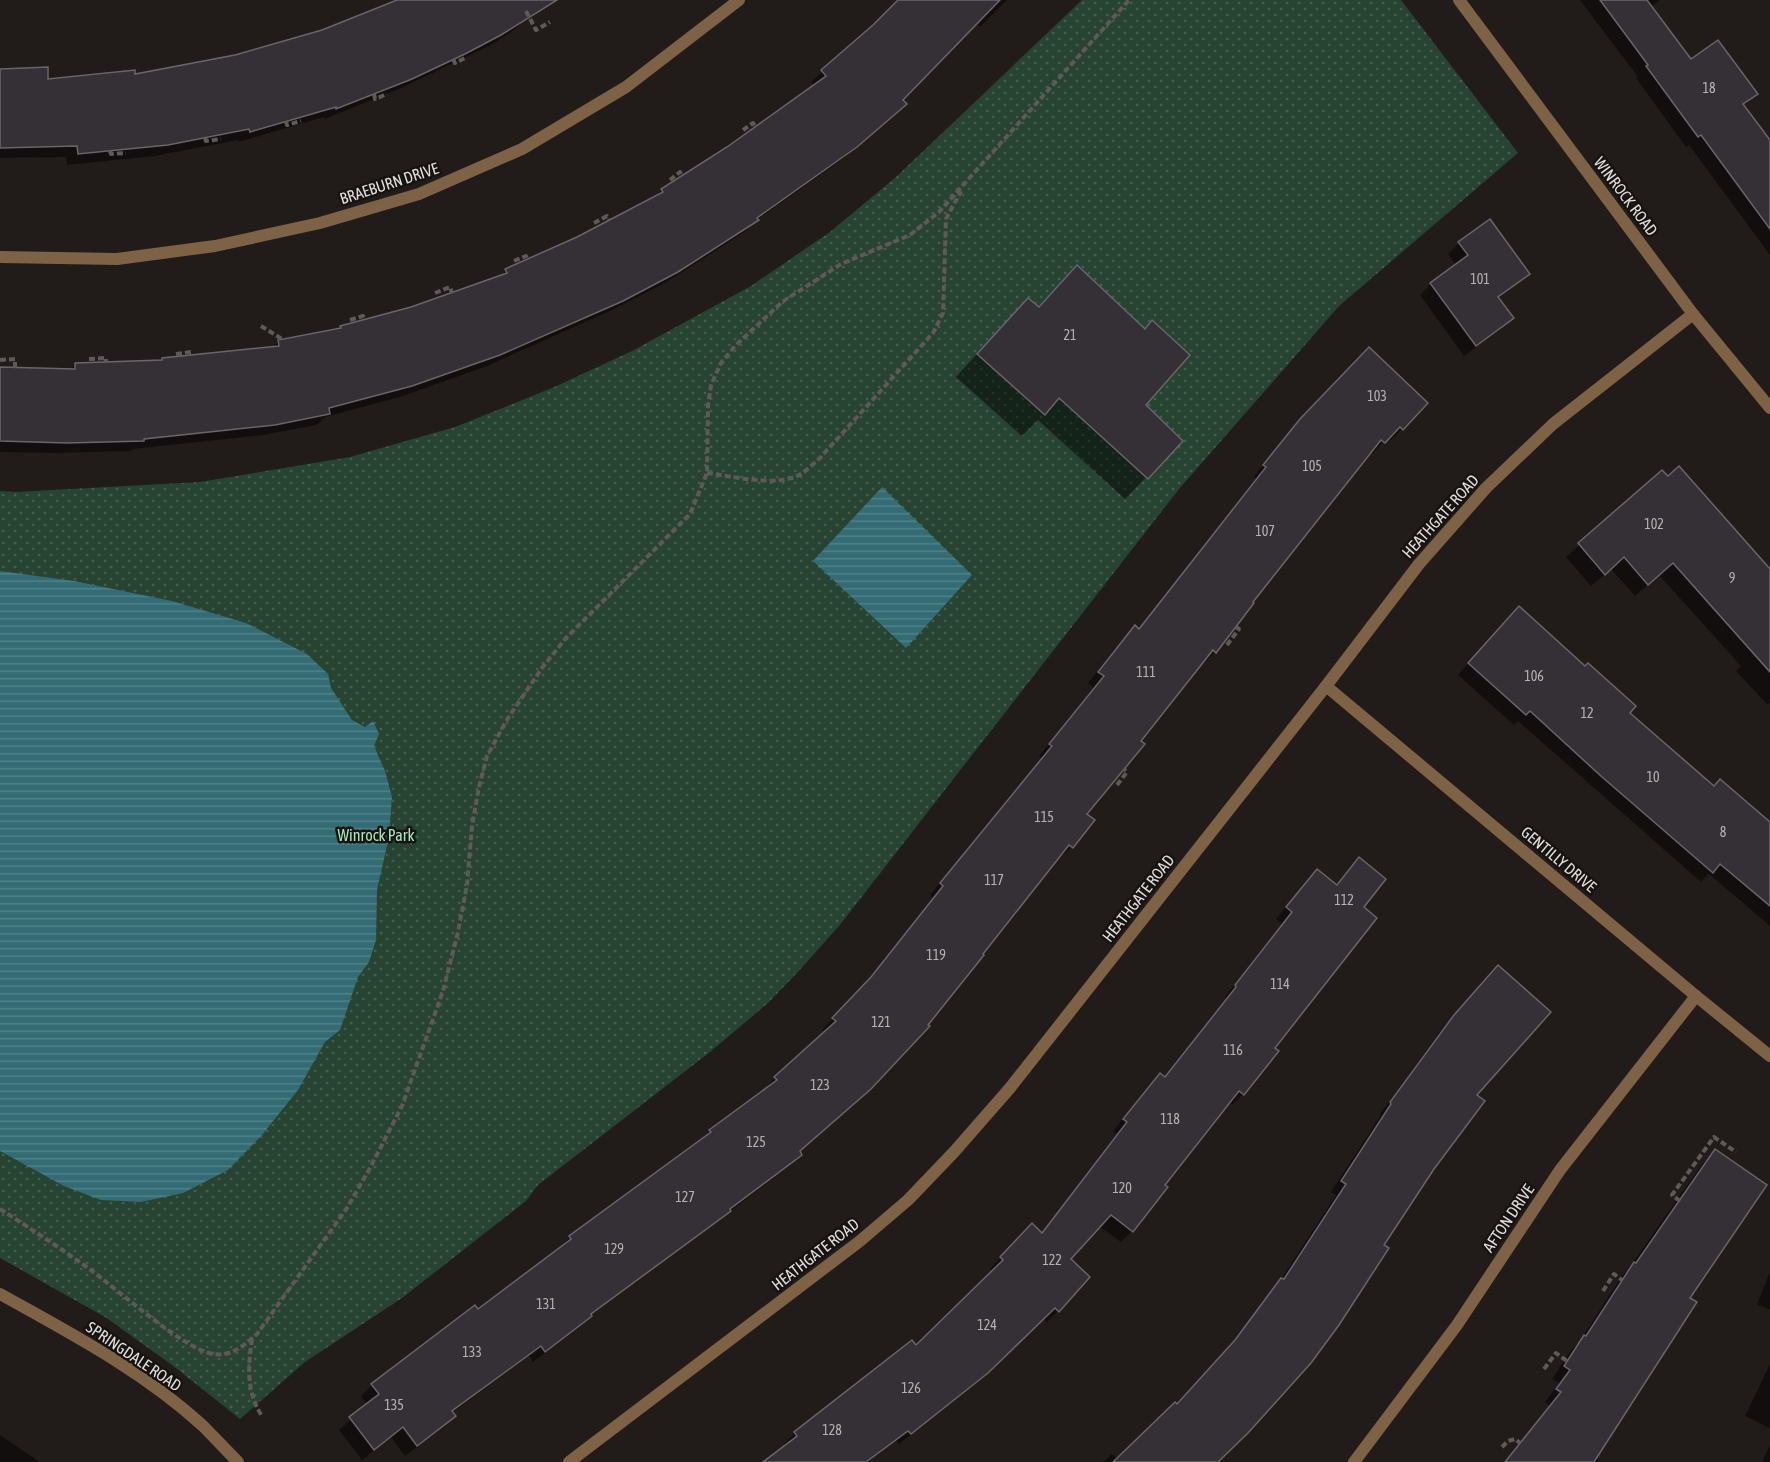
<svg xmlns="http://www.w3.org/2000/svg" width="1770" height="1462" font-family="'Asap Condensed',sans-serif">
<defs>
<pattern id="park-dots" width="8" height="8" patternUnits="userSpaceOnUse" patternTransform="scale(1.5)"><rect width="8" height="8" fill="#274332"/><path d="M2 2h.1M6 6h.1" fill="none" stroke="#465e4f" stroke-width="1.8" stroke-linecap="round"/></pattern>
<pattern id="water-rules" width="6" height="5" patternUnits="userSpaceOnUse" patternTransform="scale(1.5)"><rect width="6" height="5" fill="#336c75"/><path d="M0 2.5h6" fill="none" stroke="#508188"/></pattern>
</defs>
<rect width="100%" height="100%" fill="#211c19"/>
<path fill="url(#park-dots)" d="M 1082,0 L 1401,0 L 1518,153 L 1339,306 L 1179,489 L 839,926 L 796,974 L 768,1003 L 710,1052 L 538,1185 L 526,1201 L 402,1298 L 305,1362 L 240,1419 L 172,1365 L 105,1317 L 0,1258 L 0,491 L 15,492 L 200,482 L 350,457 L 455,427 L 552,388 L 632,351 L 751,286 L 830,232 L 896,177 Z"/>
<g fill="url(#water-rules)">
<path d="M 882,487 L 972,575 L 906,648 L 813,561 Z"/>
<path d="M 0,571 L 74,581 L 172,601 L 246,623 L 307,654 L 328,674 L 331,688 L 352,720 L 365,727 L 373,721 L 379,734 L 374,746 L 385,771 L 392,797 L 389,837 L 377,890 L 376,940 L 369,962 L 358,977 L 340,1030 L 325,1042 L 298,1090 L 262,1135 L 228,1170 L 183,1193 L 141,1202 L 101,1200 L 64,1186 L 0,1151 Z"/>
</g>
<g fill="#0007">
<path d="M 400,0 L 547,0 L 514,30 L 489,46 L 399,89 L 325,119 L 324,117 L 239,142 L 238,140 L 155,156 L 67,165 L 66,157 L 0,158 L 0,70 L 47,81 L 134,76 L 235,56 L 322,31 Z"/>
<path d="M 900,0 L 1007,0 L 980,27 L 976,23 L 901,100 L 894,115 L 844,158 L 757,220 L 746,231 L 665,283 L 610,311 L 487,366 L 400,397 L 325,417 L 317,425 L 263,435 L 133,449 L 131,451 L 55,453 L 0,452 L 0,370 L 69,371 L 76,364 L 160,362 L 272,348 L 279,341 L 338,330 L 341,327 L 411,309 L 499,278 L 506,271 L 578,238 L 653,198 L 662,190 L 728,148 L 815,86 L 811,82 L 873,27 Z"/>
<path d="M 1580,0 L 1660,0 L 1651,7 L 1690,61 L 1756,94 L 1742,106 L 1770,143 L 1770,255 L 1689,145 L 1686,147 L 1636,78 L 1638,77 Z"/>
<path d="M 1459,243 L 1528,274 L 1498,299 L 1512,318 L 1501,329 L 1464,356 L 1420,295 L 1431,284 L 1456,265 L 1448,254 Z"/>
<path d="M 1077,267 L 1143,405 L 1181,441 L 1125,499 L 1038,420 L 1022,436 L 956,377 L 1006,322 L 1037,308 Z"/>
<path d="M 1358,360 L 1402,429 L 1391,440 L 1388,437 L 1373,453 L 1370,451 L 1251,602 L 1215,652 L 1204,663 L 1202,661 L 1085,814 L 1071,847 L 1060,858 L 1058,856 L 798,1152 L 800,1155 L 789,1166 L 718,1221 L 590,1315 L 579,1327 L 533,1362 L 529,1356 L 452,1413 L 454,1416 L 443,1427 L 405,1456 L 391,1437 L 362,1460 L 339,1430 L 368,1405 L 361,1396 L 372,1385 L 477,1312 L 559,1248 L 570,1237 L 700,1142 L 710,1131 L 765,1091 L 764,1089 L 775,1078 L 826,1033 L 822,1030 L 860,990 L 933,898 L 930,895 L 1042,758 L 1039,756 L 1094,688 L 1088,683 L 1124,638 L 1135,627 L 1138,630 L 1256,479 L 1254,477 L 1289,432 Z"/>
<path d="M 1662,472 L 1770,571 L 1770,703 L 1768,705 L 1736,671 L 1741,666 L 1659,575 L 1635,596 L 1611,569 L 1591,586 L 1566,557 Z"/>
<path d="M 1508,619 L 1628,713 L 1714,787 L 1770,824 L 1770,926 L 1709,874 L 1701,882 L 1518,721 L 1514,725 L 1458,675 Z"/>
<path d="M 1359,859 L 1362,908 L 1273,1048 L 1277,1051 L 1243,1094 L 1232,1105 L 1228,1102 L 1163,1185 L 1132,1231 L 1121,1242 L 1099,1226 L 1069,1259 L 1088,1277 L 1058,1311 L 1047,1322 L 1043,1318 L 975,1384 L 899,1444 L 896,1440 L 868,1462 L 766,1462 L 786,1447 L 784,1444 L 795,1433 L 916,1347 L 993,1272 L 990,1269 L 1021,1236 L 1040,1234 L 1117,1134 L 1113,1131 L 1149,1086 L 1160,1075 L 1164,1078 L 1226,998 L 1225,997 L 1282,924 L 1276,919 L 1306,882 L 1317,871 L 1335,886 Z"/>
<path d="M 1487,978 L 1474,1095 L 1216,1462 L 1103,1462 L 1112,1454 L 1117,1460 L 1176,1405 L 1224,1353 L 1271,1291 L 1280,1281 L 1336,1195 L 1331,1192 L 1381,1115 L 1380,1114 L 1443,1028 Z"/>
<path d="M 1716,1151 L 1595,1457 L 1599,1460 L 1597,1462 L 1506,1462 L 1550,1405 L 1545,1402 L 1559,1383 L 1552,1379 L 1572,1349 L 1580,1341 L 1622,1276 L 1629,1268 L 1703,1163 Z"/>
<path d="M 1770,1272 L 1770,1310 L 1757,1304 Z"/>
<path d="M 1770,1364 L 1770,1428 L 1745,1416 Z"/>
<path d="M 0,1435 L 40,1462 L 0,1462 Z"/>
<path d="M 1770,1445 L 1770,1462 L 1762,1462 Z"/>
</g>
<g fill="#343035" stroke="#69666b" stroke-width="1.5">
<path d="M 397,0 L 557,0 L 501,35 L 465,54 L 412,79 L 336,109 L 336,107 L 250,132 L 249,129 L 168,145 L 78,154 L 77,146 L 0,148 L 0,69 L 48,67 L 48,79 L 135,70 L 135,74 L 235,55 L 322,30 Z"/>
<path d="M 898,0 L 1000,0 L 903,100 L 907,104 L 857,147 L 757,218 L 759,220 L 678,272 L 623,301 L 500,355 L 412,386 L 329,408 L 330,414 L 275,425 L 144,439 L 144,441 L 67,443 L 0,441 L 0,367 L 75,369 L 75,363 L 162,360 L 162,358 L 279,346 L 278,340 L 341,328 L 340,326 L 411,307 L 507,273 L 505,269 L 577,237 L 663,192 L 661,189 L 727,147 L 826,76 L 821,70 L 873,25 Z"/>
<path d="M 1600,0 L 1647,0 L 1691,59 L 1718,40 L 1758,94 L 1743,104 L 1770,140 L 1770,229 L 1701,135 L 1698,137 L 1646,66 L 1648,65 Z"/>
<path d="M 1490,219 L 1530,274 L 1498,297 L 1514,318 L 1476,346 L 1430,283 L 1468,255 L 1458,242 Z"/>
<path d="M 1077,265 L 1145,329 L 1152,320 L 1190,355 L 1146,405 L 1183,441 L 1148,479 L 1059,398 L 1045,415 L 977,354 L 1028,298 L 1039,307 Z"/>
<path d="M 1369,347 L 1428,403 L 1403,430 L 1400,427 L 1385,443 L 1381,440 L 1253,602 L 1254,603 L 1216,653 L 1213,650 L 1141,741 L 1145,744 L 1087,814 L 1095,820 L 1073,848 L 1069,845 L 983,954 L 984,955 L 928,1025 L 930,1026 L 871,1089 L 800,1151 L 802,1155 L 730,1209 L 731,1211 L 591,1314 L 592,1316 L 545,1352 L 541,1346 L 452,1411 L 456,1416 L 417,1446 L 403,1427 L 374,1450 L 349,1417 L 379,1394 L 371,1384 L 475,1305 L 478,1309 L 571,1239 L 569,1236 L 711,1132 L 709,1130 L 777,1080 L 774,1077 L 836,1021 L 832,1018 L 871,977 L 943,886 L 940,883 L 1052,746 L 1049,744 L 1104,676 L 1098,672 L 1135,625 L 1139,629 L 1266,467 L 1263,465 L 1300,419 Z"/>
<path d="M 1679,466 L 1770,569 L 1770,672 L 1673,563 L 1648,585 L 1624,557 L 1605,575 L 1578,543 L 1662,470 L 1668,476 Z"/>
<path d="M 1519,606 L 1585,666 L 1588,663 L 1636,706 L 1630,713 L 1714,786 L 1720,779 L 1770,822 L 1770,906 L 1720,864 L 1713,873 L 1602,777 L 1530,711 L 1526,715 L 1468,663 Z"/>
<path d="M 1359,857 L 1386,879 L 1364,907 L 1377,918 L 1275,1048 L 1279,1051 L 1244,1095 L 1239,1091 L 1165,1185 L 1168,1187 L 1133,1232 L 1111,1215 L 1071,1259 L 1090,1277 L 1059,1312 L 1055,1308 L 988,1373 L 911,1434 L 908,1431 L 866,1462 L 763,1462 L 797,1436 L 794,1432 L 912,1340 L 916,1345 L 1003,1260 L 1000,1257 L 1032,1223 L 1042,1233 L 1127,1122 L 1123,1119 L 1160,1073 L 1165,1077 L 1236,987 L 1235,985 L 1292,912 L 1286,907 L 1317,869 L 1337,885 Z"/>
<path d="M 1498,965 L 1551,1012 L 1477,1095 L 1485,1101 L 1434,1169 L 1384,1245 L 1389,1248 L 1339,1325 L 1311,1363 L 1248,1433 L 1218,1462 L 1113,1462 L 1175,1402 L 1177,1404 L 1235,1340 L 1281,1278 L 1284,1279 L 1346,1184 L 1341,1181 L 1391,1104 L 1390,1102 L 1454,1015 Z"/>
<path d="M 1715,1149 L 1767,1185 L 1690,1298 L 1697,1302 L 1594,1462 L 1505,1462 L 1561,1392 L 1556,1389 L 1570,1370 L 1564,1366 L 1584,1335 L 1586,1336 L 1634,1262 L 1636,1263 Z"/>
</g>
<g fill="none" stroke-linecap="round" stroke-linejoin="round">
<g stroke="#5f5a58" stroke-width="4" stroke-dasharray="6 3" stroke-linecap="butt">
<path d="M 526,11 L 536,30 L 550,22"/>
<path d="M 453,59 L 455,63 L 467,57"/>
<path d="M 374,94 L 375,99 L 387,94"/>
<path d="M 286,121 L 287,125 L 301,121"/>
<path d="M 743,130 L 753,123 L 755,126"/>
<path d="M 205,138 L 206,141 L 221,139"/>
<path d="M 110,151 L 111,154 L 126,153"/>
<path d="M 670,180 L 680,172 L 681,175"/>
<path d="M 594,223 L 607,216 L 609,220"/>
<path d="M 514,261 L 526,256 L 527,259"/>
<path d="M 435,293 L 450,287 L 452,293"/>
<path d="M 350,320 L 363,316 L 364,319"/>
<path d="M 261,326 L 282,339"/>
<path d="M 176,354 L 191,352 L 191,355"/>
<path d="M 89,359 L 106,358 L 106,362"/>
<path d="M 0,360 L 15,359 L 15,368"/>
<path d="M 707,473 C 732,476 778,488 801,474 C 807,470 813,464 819,459 L 933,333 L 943,313 L 946,219 L 961,191"/>
<path d="M 1227,645 L 1239,629 L 1236,627"/>
<path d="M 1117,785 L 1127,772 L 1124,769"/>
<path d="M 1680,1201 L 1672,1195 L 1714,1137 L 1736,1152"/>
<path d="M 0,1209 C 31,1229 62,1249 92,1271 C 118,1290 185,1350 213,1354 C 232,1357 244,1345 257,1334 L 347,1208 L 370,1168 L 402,1106 L 443,991 L 458,932 L 467,885 L 472,826 L 479,787 L 487,756 L 508,718 L 542,668 L 566,638 L 690,514 L 707,473 L 708,406 L 711,385 L 721,363 L 735,346 L 782,302 L 841,264 L 910,235 L 939,212 L 1129,0"/>
<path d="M 1603,1291 L 1614,1274 L 1622,1280"/>
<path d="M 252,1339 C 248,1366 246,1392 262,1416"/>
<path d="M 1544,1369 L 1556,1353 L 1567,1361"/>
<path d="M 1502,1447 L 1508,1441 L 1515,1439 L 1520,1443"/>
</g>
<g stroke="#7d6246" stroke-width="12">
<path d="M 1459,0 L 1693,314 L 1770,408"/>
<path d="M 0,257 L 117,259 L 215,246 L 320,223 L 419,194 L 522,149 L 626,87 L 739,0"/>
<path d="M 1326,686 L 1696,996 L 1770,1056"/>
<path d="M 0,1294 C 70,1333 143,1371 203,1426 C 215,1438 226,1450 238,1462"/>
<path d="M 569,1462 L 860,1241 L 908,1200 L 954,1152 L 1010,1088 L 1326,686 L 1419,564 L 1486,488 L 1553,424 L 1693,314"/>
<path d="M 1354,1462 L 1457,1325 L 1560,1170 L 1696,996"/>
</g>
</g>
<g text-anchor="middle" dominant-baseline="central" stroke-width="5" stroke-linejoin="round" paint-order="stroke">
<g font-size="14" fill="#b6b2b2">
<text x="1709" y="88">18</text>
<text x="1480" y="279">101</text>
<text x="1070" y="335">21</text>
<text x="1377" y="396">103</text>
<text x="1312" y="466">105</text>
<text x="1654" y="524">102</text>
<text x="1265" y="531">107</text>
<text x="1732" y="578">9</text>
<text x="1146" y="672">111</text>
<text x="1534" y="676">106</text>
<text x="1587" y="713">12</text>
<text x="1653" y="777">10</text>
<text x="1044" y="817">115</text>
<text x="1723" y="832">8</text>
<text x="994" y="880">117</text>
<text x="1344" y="900">112</text>
<text x="936" y="955">119</text>
<text x="1280" y="984">114</text>
<text x="881" y="1022">121</text>
<text x="1233" y="1050">116</text>
<text x="820" y="1085">123</text>
<text x="1170" y="1119">118</text>
<text x="756" y="1142">125</text>
<text x="1122" y="1188">120</text>
<text x="685" y="1197">127</text>
<text x="614" y="1249">129</text>
<text x="1052" y="1260">122</text>
<text x="546" y="1304">131</text>
<text x="987" y="1325">124</text>
<text x="472" y="1352">133</text>
<text x="911" y="1388">126</text>
<text x="394" y="1405">135</text>
<text x="832" y="1430">128</text>
</g>
<g font-size="16" fill="#e2dedc" stroke="#171310">
<text transform="translate(389 183) rotate(-18)">BRAEBURN DRIVE</text>
<text transform="translate(1626 196) rotate(53)">WINROCK ROAD</text>
<text transform="translate(1440 516) rotate(-48)">HEATHGATE ROAD</text>
<text transform="translate(1559 859) rotate(40)">GENTILLY DRIVE</text>
<text transform="translate(1138 898) rotate(-52)">HEATHGATE ROAD</text>
<text transform="translate(1508 1218) rotate(-56)">AFTON DRIVE</text>
<text transform="translate(815 1254) rotate(-38)">HEATHGATE ROAD</text>
<text transform="translate(134 1356) rotate(34)">SPRINGDALE ROAD</text>
</g>
<g font-size="16" fill="#a5e9be" stroke="#171310">
<text x="376" y="835">Winrock Park</text>
</g>
</g>
</svg>
